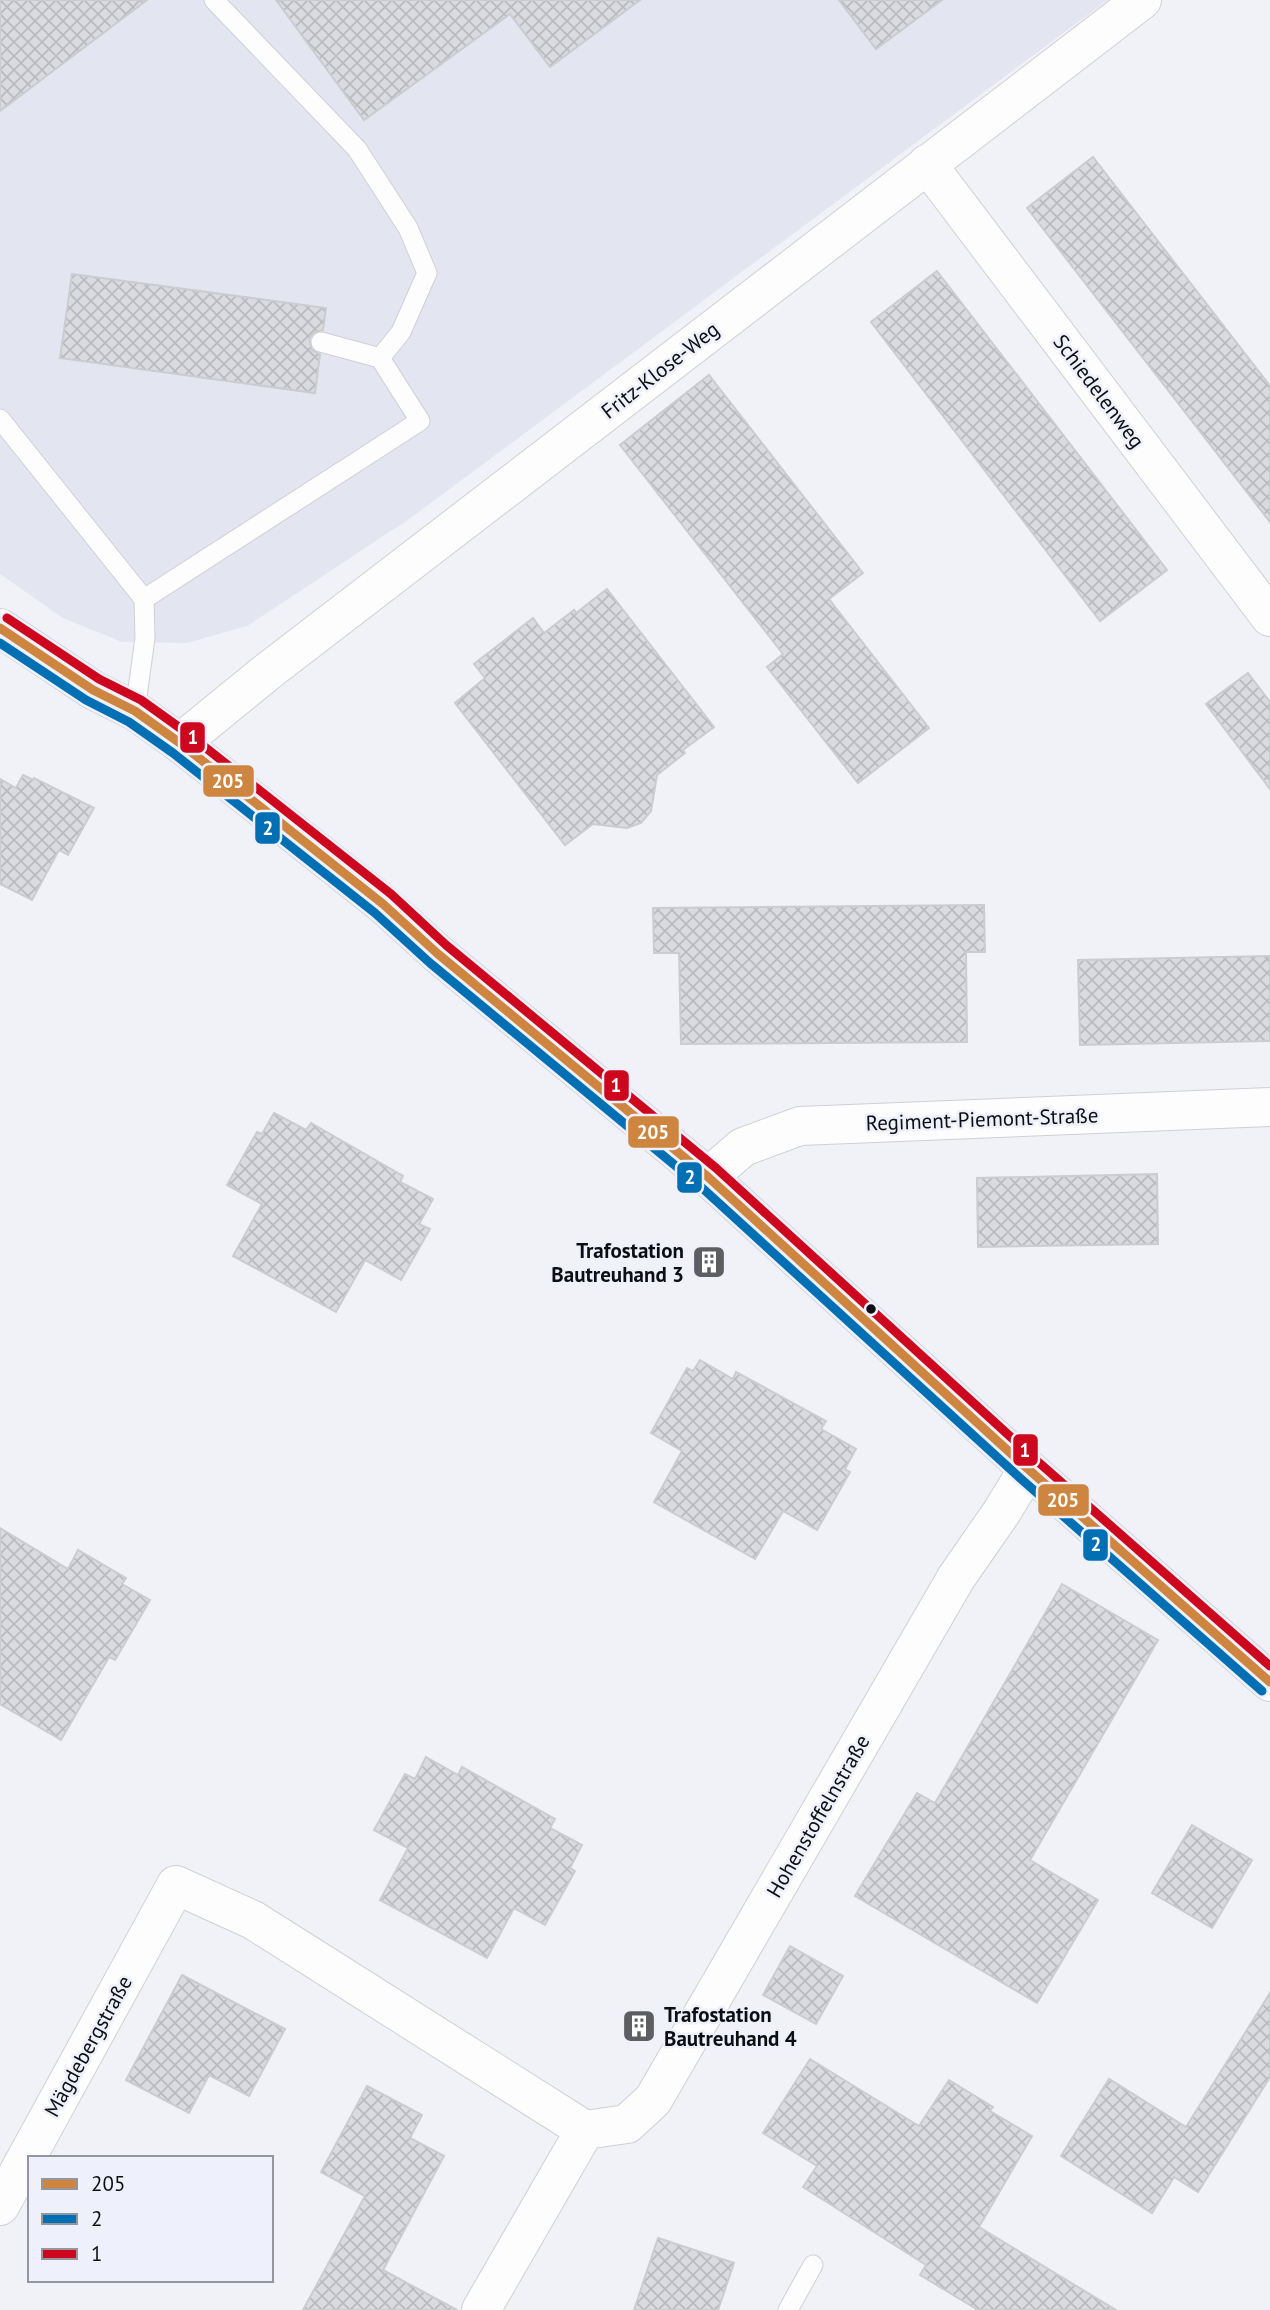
<svg xmlns="http://www.w3.org/2000/svg" width="1270" height="2310" font-family="'PT Sans',sans-serif">
<defs>
<pattern id="building-cross-hatch" width="8" height="8" patternUnits="userSpaceOnUse" patternTransform="scale(1.75)"><rect width="8" height="8" fill="#dadbe0"/><path d="M0 0l8 8M0 8l8-8" fill="none" stroke="#babbbf"/></pattern>
</defs>
<rect width="100%" height="100%" fill="#f1f2f8"/>
<path fill="#e3e6f1" d="M 0,0 L 1108,0 L 412,517 L 247,626 L 187,643 L 122,642 L 63,618 L 0,574 Z"/>
<g fill="url(#building-cross-hatch)" stroke="#cbccd0" stroke-width="2">
<path d="M 0,0 L 147,0 L 0,111 Z"/>
<path d="M 276,0 L 640,0 L 550,67 L 510,14 L 364,120 Z"/>
<path d="M 839,0 L 942,0 L 876,49 Z"/>
<path d="M 1093,157 L 1270,386 L 1270,522 L 1027,208 Z"/>
<path d="M 937,271 L 1167,570 L 1100,621 L 871,322 Z"/>
<path d="M 72,274 L 326,308 L 323,330 L 313,333 L 309,339 L 312,350 L 320,354 L 315,393 L 60,358 Z"/>
<path d="M 709,375 L 863,573 L 829,599 L 929,728 L 858,783 L 767,667 L 783,654 L 620,445 Z"/>
<path d="M 607,589 L 714,727 L 683,750 L 685,753 L 657,775 L 651,811 L 641,823 L 627,828 L 593,824 L 565,845 L 455,703 L 485,678 L 474,664 L 533,618 L 544,633 L 574,610 L 576,613 Z"/>
<path d="M 1248,673 L 1270,702 L 1270,789 L 1206,704 Z"/>
<path d="M 23,775 L 33,780 L 34,778 L 94,808 L 68,855 L 59,850 L 32,900 L 0,884 L 0,779 L 16,788 Z"/>
<path d="M 984,905 L 985,952 L 966,952 L 967,1042 L 681,1044 L 679,953 L 654,953 L 653,908 Z"/>
<path d="M 1270,956 L 1270,1041 L 1080,1045 L 1078,960 Z"/>
<path d="M 274,1113 L 306,1130 L 311,1123 L 403,1176 L 400,1182 L 433,1199 L 419,1224 L 430,1229 L 401,1280 L 365,1260 L 336,1312 L 233,1256 L 262,1204 L 227,1185 L 257,1132 L 262,1134 Z"/>
<path d="M 1157,1174 L 1158,1244 L 978,1247 L 977,1178 Z"/>
<path d="M 700,1360 L 733,1379 L 736,1372 L 826,1421 L 821,1429 L 856,1449 L 845,1469 L 850,1472 L 817,1530 L 783,1511 L 755,1559 L 654,1502 L 682,1451 L 651,1433 L 687,1368 L 693,1371 Z"/>
<path d="M 0,1528 L 68,1569 L 78,1550 L 126,1578 L 122,1584 L 150,1600 L 115,1660 L 109,1657 L 61,1740 L 0,1704 Z"/>
<path d="M 1062,1584 L 1158,1640 L 1030,1860 L 1098,1900 L 1037,2003 L 855,1896 L 917,1793 L 935,1803 Z"/>
<path d="M 426,1757 L 458,1775 L 462,1767 L 555,1819 L 550,1828 L 582,1845 L 570,1868 L 575,1871 L 545,1925 L 514,1908 L 487,1958 L 380,1900 L 408,1848 L 374,1830 L 405,1774 L 415,1779 Z"/>
<path d="M 1192,1825 L 1252,1860 L 1212,1928 L 1152,1893 Z"/>
<path d="M 790,1946 L 843,1976 L 816,2024 L 763,1995 Z"/>
<path d="M 182,1975 L 285,2029 L 249,2096 L 209,2075 L 189,2113 L 126,2080 Z"/>
<path d="M 1270,1993 L 1270,2077 L 1198,2192 L 1174,2177 L 1152,2213 L 1061,2156 L 1109,2079 L 1186,2127 Z"/>
<path d="M 810,2059 L 919,2126 L 949,2080 L 993,2107 L 990,2111 L 1032,2136 L 979,2227 L 1116,2310 L 978,2310 L 920,2275 L 926,2265 L 803,2187 L 817,2166 L 763,2133 Z"/>
<path d="M 367,2086 L 422,2115 L 410,2138 L 444,2156 L 383,2270 L 457,2310 L 303,2310 L 365,2196 L 321,2172 Z"/>
<path d="M 658,2238 L 734,2263 L 718,2310 L 634,2310 Z"/>
</g>
<g fill="none" stroke-linecap="round" stroke-linejoin="round">
<g stroke="#cfd0d5" stroke-width="21">
<g id="lane">
<path d="M 214,0 L 357,149 L 408,228 L 427,273 L 401,332 L 380,358"/>
<path d="M 0,419 L 144,599 L 145,638 L 135,711"/>
<path d="M 144,599 L 420,421 L 380,358 L 321,342"/>
<path d="M 788,2310 L 813,2265"/>
</g>
</g>
<g stroke="#cfd0d5" stroke-width="40">
<g id="street">
<path d="M 927,164 L 1270,617"/>
<path d="M 0,628 L 93,690 L 135,711 L 180,743 L 383,904 L 438,954 L 708,1177 L 1028,1469 L 1270,1682"/>
<path d="M 180,743 L 267,672 L 1142,0"/>
<path d="M 708,1177 L 743,1147 L 800,1126 L 1270,1107"/>
<path d="M 0,2206 L 176,1885 L 253,1920 L 585,2130"/>
<path d="M 481,2310 L 585,2130 L 627,2124 L 653,2100 L 956,1578 L 1001,1513 L 1028,1469"/>
</g>
</g>
<use href="#lane" stroke="#fdfdfe" stroke-width="19"/>
<use href="#street" stroke="#fdfdfe" stroke-width="38"/>
<g stroke="#eef1fb" stroke-width="14">
<path id="bus-1" d="M 0,628 L 93,690 L 135,711 L 180,743 L 383,904 L 438,954 L 708,1177 L 1028,1469 L 1270,1682"/>
</g>
<g stroke="#eef1fb" stroke-width="14">
<path id="bus-2" d="M 0,643 L 86,700 L 129,722 L 173,753 L 375,913 L 430,963 L 700,1186 L 1020,1478 L 1262,1691"/>
</g>
<g stroke="#eef1fb" stroke-width="14">
<path id="bus-3" d="M 7,618 L 99,679 L 141,700 L 187,733 L 391,894 L 446,945 L 716,1168 L 1036,1460 L 1270,1666"/>
</g>
<use href="#bus-1" stroke="#cd853f" stroke-width="9"/>
<use href="#bus-2" stroke="#006fb4" stroke-width="9"/>
<use href="#bus-3" stroke="#cd071e" stroke-width="9"/>
</g>
<defs>
<g id="building-square" transform="scale(1.75)"><rect x="-9" y="-9" width="18" height="18" rx="4" fill="#5d5e62" stroke="#eef1fb"/><path d="M-4-6H4V6H1V3H-1V6H-4ZM-2.5-4.3h1.7v1.8h-1.7ZM.8-4.3h1.7v1.8H.8ZM-2.5-1h1.7V.8h-1.7ZM.8-1h1.7V.8H.8Z" fill="#fff"/></g>
</defs>
<g fill-rule="evenodd">
<use href="#building-square" x="709" y="1262"/>
<use href="#building-square" x="639" y="2026"/>
</g>
<circle fill="#0d0e11" stroke="#eef1fb" stroke-width="2.5" cx="871" cy="1309" r="6"/>
<g text-anchor="middle" dominant-baseline="central" stroke-width="5" stroke-linejoin="round" paint-order="stroke">
<g font-size="21" fill="#0d0e11" stroke="#eef1fb">
<text transform="translate(660 370) rotate(-38)">Fritz-Klose-Weg</text>
<text transform="translate(1099 391) rotate(53)">Schiedelenweg</text>
<text transform="translate(982 1119) rotate(-2)">Regiment-Piemont-Straße</text>
<text transform="translate(818 1816) rotate(-60)">Hohenstoffelnstraße</text>
<text transform="translate(88 2046) rotate(-61)">Mägdebergstraße</text>
</g>
<g font-size="21" font-weight="bold" fill="#0d0e11" stroke="#eef1fb" text-anchor="end">
<text x="684" y="1250">Trafostation<tspan x="684" dy="24">Bautreuhand 3</tspan></text>
<text x="664" y="2014" text-anchor="start">Trafostation<tspan x="664" dy="24">Bautreuhand 4</tspan></text>
</g>
</g>
<g stroke="#eef1fb" stroke-width="2.5">
<rect x="179" y="721" width="27" height="33" rx="7" fill="#cd071e"/>
<rect x="202" y="764" width="53" height="34" rx="7" fill="#cd853f"/>
<rect x="254" y="811" width="27" height="34" rx="7" fill="#006fb4"/>
<rect x="603" y="1069" width="27" height="33" rx="7" fill="#cd071e"/>
<rect x="627" y="1115" width="53" height="34" rx="7" fill="#cd853f"/>
<rect x="676" y="1161" width="27" height="33" rx="7" fill="#006fb4"/>
<rect x="1012" y="1433" width="27" height="34" rx="7" fill="#cd071e"/>
<rect x="1037" y="1483" width="53" height="34" rx="7" fill="#cd853f"/>
<rect x="1082" y="1528" width="27" height="34" rx="7" fill="#006fb4"/>
</g>
<g font-size="19" text-anchor="middle" font-weight="bold" fill="#fff">
<text x="193" y="744">1</text>
<text x="228" y="788">205</text>
<text x="268" y="835">2</text>
<text x="616" y="1092">1</text>
<text x="653" y="1139">205</text>
<text x="690" y="1184">2</text>
<text x="1025" y="1457">1</text>
<text x="1063" y="1507">205</text>
<text x="1096" y="1551">2</text>
</g>
<rect x="28" y="2156" width="245" height="126" fill="#eef1fb" stroke="#94969d" stroke-width="2"/>
<rect x="42" y="2179" width="35" height="10" fill="#cd853f" stroke="#94969d" stroke-width="2"/>
<text x="91" y="2191" font-size="21" fill="#0d0e11">205</text>
<rect x="42" y="2214" width="35" height="10" fill="#006fb4" stroke="#94969d" stroke-width="2"/>
<text x="91" y="2226" font-size="21" fill="#0d0e11">2</text>
<rect x="42" y="2249" width="35" height="10" fill="#cd071e" stroke="#94969d" stroke-width="2"/>
<text x="91" y="2261" font-size="21" fill="#0d0e11">1</text>
</svg>
